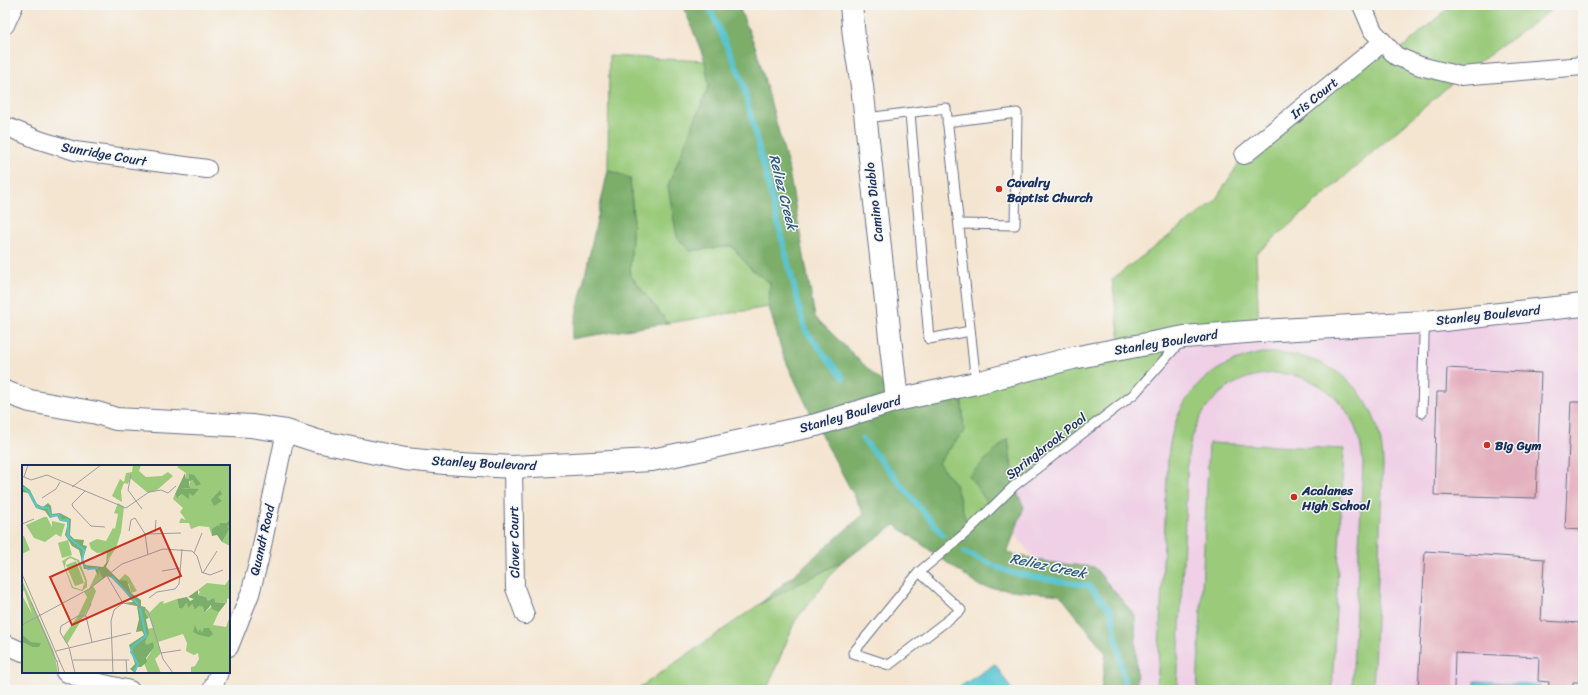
<svg xmlns="http://www.w3.org/2000/svg" width="1588" height="695" font-family="Sriracha,sans-serif">
<rect width="100%" height="100%" fill="#f6f6f2"/>
<filter id="ink" filterUnits="userSpaceOnUse"><feTurbulence type="fractalNoise" baseFrequency=".025" numOctaves="2"/><feDisplacementMap in="SourceGraphic" scale="8" xChannelSelector="R" yChannelSelector="G"/><feConvolveMatrix kernelMatrix="1 2 1 2 8 2 1 2 1" color-interpolation-filters="sRGB"/></filter>
<filter id="wash" filterUnits="userSpaceOnUse"><feTurbulence type="fractalNoise" baseFrequency=".012" numOctaves="4" result="noise"/><feDisplacementMap in="SourceGraphic" scale="16" xChannelSelector="R" yChannelSelector="G"/><feGaussianBlur stdDeviation="0.9" result="paint"/><feColorMatrix in="noise" values="0 0 0 0 0 0 0 0 0 0 0 0 0 0 0 0 0 1.4 0 .05"/><feComposite in="paint" operator="in"/></filter>
<g filter="url(#wash)">
<rect width="100%" height="100%" fill="#f4e5d0"/>
<path fill="#efd0e6" d="M 1583,305 L 1583,690 L 1105,690 L 1106,653 L 995,508 L 1184,337 Z"/>
<g fill="#9aca7a" stroke="#5a7c6c">
<path d="M 1452,5 L 1558,5 L 1460,76 L 1256,254 L 1259,331 L 1184,337 L 1134,394 L 1014,486 L 1008,438 L 991,507 L 968,528 L 938,463 L 964,431 L 961,386 L 1121,349 L 1112,279 L 1214,202 L 1244,155 L 1383,42 L 1395,54 Z"/>
<path d="M 609,56 L 705,61 L 709,86 L 668,186 L 690,251 L 732,246 L 750,268 L 771,283 L 769,307 L 668,323 L 630,275 L 633,217 L 630,178 L 608,170 Z"/>
<path d="M 1263,353 C 1334,351 1382,395 1383,465 L 1373,690 L 1352,690 L 1363,464 C 1357,348 1204,341 1188,456 L 1177,690 L 1157,690 L 1168,456 C 1175,397 1206,364 1263,353 Z"/>
<path d="M 1209,443 L 1344,449 L 1332,690 L 1197,690 Z"/>
<path d="M 841,562 L 795,621 L 767,689 L 770,690 L 636,690 L 760,604 Z"/>
</g>
<g fill="#7bae6a" stroke="#4b6e64">
<path d="M 683,5 L 738,5 L 756,48 L 788,166 L 815,317 L 897,397 L 961,386 L 964,431 L 938,463 L 955,484 L 968,527 L 988,503 L 969,476 L 1008,438 L 1014,486 L 1024,507 L 1007,553 L 1053,563 L 1094,567 L 1135,616 L 1137,690 L 1101,690 L 1106,653 L 1060,595 L 981,587 L 895,525 L 841,562 L 760,604 L 864,514 L 816,425 L 783,355 L 769,307 L 770,283 L 750,268 L 732,246 L 690,251 L 677,237 L 668,186 L 709,86 L 705,61 Z"/>
<path d="M 608,170 L 630,178 L 633,217 L 630,275 L 668,323 L 571,339 Z"/>
</g>
<g fill="#59c5d1" stroke="#3a7a98">
<path d="M 995,664 L 1012,690 L 955,690 Z"/>
<path d="M 1475,681 L 1540,685 L 1540,690 L 1475,690 Z"/>
</g>
<g fill="none" stroke-linecap="round" stroke-linejoin="round">
<g stroke="#59c5d1" stroke-width="5.5">
<path d="M 708,5 L 741,77 L 805,330 L 843,378"/>
<path d="M 862,438 L 943,535"/>
<path d="M 964,552 L 1011,573 L 1089,586 L 1111,611 L 1126,690"/>
</g>
</g>
<g id="blocks">
<g fill="#e4afbe">
<path d="M 1447,368 L 1541,373 L 1536,498 L 1434,495 L 1437,392 L 1446,392 Z"/>
<path d="M 1571,402 L 1583,402 L 1583,530 L 1565,529 Z"/>
<path d="M 1425,551 L 1544,559 L 1541,621 L 1583,623 L 1580,682 L 1573,682 L 1573,690 L 1548,690 L 1549,682 L 1538,681 L 1539,657 L 1455,653 L 1454,690 L 1418,690 Z"/>
</g>
</g>
</g>
<g filter="url(#ink)">
<use href="#blocks" fill-opacity="0" stroke="#676f86" stroke-width="1"/>
<g fill="none" stroke-linecap="round" stroke-linejoin="round">
<g stroke="#676f86" stroke-width="11">
<g id="service">
<path d="M 910,113 L 929,339 L 970,331"/>
<path d="M 866,118 L 946,108 L 976,383"/>
<path d="M 947,122 L 1017,113 L 1015,225 L 959,224"/>
<path d="M 1422,413 L 1424,337 L 1425,322"/>
<path d="M 919,572 L 961,610 L 889,665 L 853,653 L 919,572 L 968,531 L 1014,486 L 1134,394 L 1181,341"/>
</g>
</g>
<g stroke="#676f86" stroke-width="20">
<g id="minor">
<path d="M 1362,5 L 1373,31 L 1396,56 L 1420,66 L 1460,76 L 1583,66"/>
<path d="M 5,25 L 14,5"/>
<path d="M 5,126 L 39,140 L 75,151 L 207,169"/>
<path d="M 1244,155 L 1383,42"/>
<path d="M 513,467 L 515,588 L 525,615"/>
<path d="M 5,644 L 23,652"/>
<path d="M 229,647 L 250,594 L 259,560 L 286,431"/>
<path d="M 65,672 L 79,678 L 130,690"/>
<path d="M 212,690 L 219,672"/>
</g>
</g>
<g stroke="#676f86" stroke-width="24">
<g id="tertiary">
<path d="M 851,5 L 854,37 L 862,86 L 897,400"/>
<path d="M 5,392 L 30,401 L 97,413 L 116,419 L 251,426 L 286,431 L 317,441 L 405,459 L 445,463 L 513,467 L 652,460 L 816,425 L 897,400 L 976,383 L 1073,358 L 1184,337 L 1259,331 L 1425,322 L 1583,305"/>
</g>
</g>
<use href="#service" stroke="#fff" stroke-width="9"/>
<use href="#minor" stroke="#fff" stroke-width="18"/>
<use href="#tertiary" stroke="#fff" stroke-width="22"/>
</g>
</g>
<g fill="#c8321e" stroke="#f6f6f2" stroke-width="1.5">
<circle cx="999" cy="189" r="4"/>
<circle cx="1487" cy="445" r="4"/>
<circle cx="1294" cy="497" r="4"/>
</g>
<g text-anchor="middle" dominant-baseline="central" stroke-width="3" stroke-linejoin="round" paint-order="stroke">
<g font-size="13" fill="#1b2f5e" stroke="#f6f6f2">
<text transform="translate(1314 98) rotate(-39)">Iris Court</text>
<text transform="translate(104 154) rotate(10)">Sunridge Court</text>
<text transform="translate(874 202) rotate(-97)">Camino Diablo</text>
<text transform="translate(1488 315) rotate(-6)">Stanley Boulevard</text>
<text transform="translate(1166 342) rotate(-9)">Stanley Boulevard</text>
<text transform="translate(850 414) rotate(-16)">Stanley Boulevard</text>
<text transform="translate(1046 446) rotate(-38)">Springbrook Pool</text>
<text transform="translate(484 463) rotate(3)">Stanley Boulevard</text>
<text transform="translate(262 540) rotate(-77)">Quandt Road</text>
<text transform="translate(514 542) rotate(-91)">Clover Court</text>
</g>
<g font-size="13" font-weight="bold" fill="#1b2f5e" stroke="#f6f6f2" text-anchor="start">
<text x="1007" y="182">Cavalry<tspan x="1007" dy="15">Baptist Church</tspan></text>
<text x="1495" y="445">Big Gym</text>
<text x="1302" y="490">Acalanes<tspan x="1302" dy="15">High School</tspan></text>
</g>
<g font-size="14" font-style="italic" fill="#2e5c80" stroke="#f6f6f2">
<text transform="translate(783 192) rotate(76)">Reliez Creek</text>
<text transform="translate(1048 566) rotate(12)">Reliez Creek</text>
</g>
</g>
<g transform="translate(22 465)">
<rect width="208" height="208" fill="#f4e5d0"/>
<path d="M 111,0 L 119,0 L 117,6 L 124,12 L 140,11 L 146,7 L 151,11 L 135,25 L 126,28 L 108,13 L 106,19 L 102,18 L 99,26 L 100,37 L 90,31 L 98,14 L 102,17 L 104,8 L 110,7 ZM 158,0 L 208,0 L 208,54 L 197,64 L 190,64 L 190,71 L 187,62 L 177,61 L 169,64 L 167,58 L 157,58 L 159,53 L 164,55 L 158,47 L 161,43 L 151,34 L 153,29 L 157,32 L 160,29 L 167,30 L 164,24 L 159,25 L 168,23 L 168,13 L 164,14 L 164,8 L 155,2 ZM 96,38 L 102,42 L 99,67 L 94,83 L 84,98 L 85,87 L 75,88 L 69,84 L 67,78 L 75,74 L 84,76 L 91,63 L 93,64 L 96,49 L 92,48 ZM 22,52 L 25,52 L 30,62 L 30,56 L 43,59 L 39,72 L 34,69 L 23,77 L 12,73 L 4,60 ZM 205,61 L 208,61 L 208,81 L 200,77 ZM 0,71 L 2,71 L 8,85 L 0,89 ZM 46,75 L 50,90 L 40,93 L 36,78 ZM 48,91 L 57,95 L 65,116 L 65,122 L 60,126 L 50,123 L 40,96 ZM 48,93 L 55,96 L 63,116 L 60,125 L 51,122 L 43,102 L 44,96 ZM 54,96 L 62,118 L 53,121 L 44,100 ZM 76,104 L 80,108 L 81,114 L 71,121 L 74,126 L 69,139 L 45,179 L 41,172 L 56,151 L 65,132 L 62,127 L 67,124 L 74,109 L 76,111 ZM 103,109 L 107,112 L 115,126 L 109,128 L 107,119 L 97,115 ZM 208,113 L 208,133 L 205,134 L 205,138 L 186,136 L 184,132 L 176,130 L 178,127 L 176,125 L 185,118 L 203,120 ZM 0,115 L 32,187 L 36,208 L 0,208 L 0,177 L 10,182 L 18,179 L 9,177 L 0,169 L 0,130 L 10,149 L 2,125 L 0,129 ZM 155,134 L 157,143 L 160,144 L 165,138 L 170,139 L 173,145 L 177,141 L 181,142 L 182,148 L 191,140 L 197,147 L 191,160 L 204,162 L 208,151 L 208,208 L 169,208 L 169,202 L 173,201 L 177,194 L 176,188 L 172,190 L 164,186 L 165,178 L 161,169 L 136,177 L 139,188 L 133,194 L 139,208 L 126,208 L 122,198 L 129,187 L 122,177 L 124,164 L 131,163 L 128,153 L 122,148 L 123,142 L 127,148 L 138,137 L 142,136 L 141,139 Z" fill="#9aca7a" fill-rule="evenodd"/>
<path d="M 163,8 L 164,14 L 167,13 L 167,9 L 172,10 L 179,19 L 174,21 L 171,15 L 167,16 L 168,23 L 159,23 L 177,24 L 171,31 L 167,28 L 167,34 L 160,29 L 155,33 L 153,29 ZM 0,19 L 8,25 L 15,39 L 21,42 L 26,38 L 29,41 L 30,49 L 38,48 L 49,54 L 48,70 L 52,74 L 62,75 L 61,80 L 65,81 L 61,94 L 63,100 L 81,102 L 88,93 L 84,102 L 97,115 L 105,116 L 109,128 L 119,135 L 119,141 L 123,142 L 123,148 L 127,153 L 124,154 L 127,168 L 123,177 L 125,180 L 131,177 L 132,182 L 124,193 L 125,197 L 119,202 L 115,202 L 113,208 L 108,204 L 113,199 L 107,180 L 122,170 L 120,166 L 114,167 L 117,154 L 115,141 L 101,138 L 111,137 L 93,114 L 85,111 L 81,114 L 77,105 L 76,112 L 73,104 L 62,104 L 57,85 L 50,81 L 43,70 L 46,57 L 38,56 L 35,51 L 28,53 L 23,46 L 14,43 L 6,28 L 0,27 ZM 198,25 L 200,29 L 196,32 L 200,36 L 192,41 L 189,35 ZM 208,54 L 208,61 L 205,61 L 207,64 L 200,77 L 195,70 L 190,71 L 190,64 L 196,60 L 197,62 L 198,58 L 204,58 ZM 176,125 L 176,130 L 184,132 L 186,136 L 192,133 L 193,137 L 204,138 L 197,147 L 190,144 L 189,140 L 182,148 L 181,142 L 177,141 L 173,145 L 170,139 L 166,143 L 165,138 L 160,144 L 157,143 L 155,134 L 165,132 L 168,136 L 172,134 L 166,132 ZM 173,160 L 176,167 L 178,164 L 180,168 L 182,163 L 187,163 L 191,169 L 187,172 L 177,170 L 171,167 ZM 0,169 L 9,177 L 19,178 L 17,182 L 10,182 L 0,177 Z" fill="#7bae6a"/>
<path fill="none" stroke="#59c5d1" stroke-width="2" d="M 0,22 L 7,27 L 15,42 L 26,43 L 29,51 L 37,50 L 39,55 L 46,55 L 46,72 L 62,85 L 60,97 L 66,104 L 76,103M 89,111 L 116,139M 112,208 L 116,199 L 109,187 L 111,181 L 124,171 L 118,143"/>
<path fill="none" stroke="#9d9ca2" stroke-width="1" d="M 109,9 L 106,25 L 120,44M 0,11 L 9,15 L 25,10 L 104,43 L 127,27 L 139,25 L 146,28 L 154,21M 2,12 L 6,0M 50,22 L 79,0M 63,26 L 50,39 L 51,42 L 69,61 L 83,62M 20,33 L 34,24 L 38,17M 0,59 L 12,54M 107,66 L 109,55 L 113,53 L 123,69 L 126,90M 133,67 L 134,55M 123,69 L 159,68M 172,88 L 180,68M 140,106 L 158,103M 179,107 L 188,110 L 201,105M 181,108 L 195,86M 0,109 L 38,197M 85,111 L 101,138 L 118,141 L 126,146 L 141,194 L 151,208M 127,133 L 135,127 L 153,124 L 157,119 L 160,84M 9,137 L 35,197M 63,151 L 69,139M 0,160 L 67,124 L 100,99 L 141,84 L 170,86 L 175,91 L 180,107M 34,186 L 109,168M 139,188 L 159,185M 37,195 L 43,208M 51,195 L 107,195M 104,195 L 105,208M 35,196 L 37,208M 53,208 L 47,182 L 38,167 L 39,161 L 56,151 L 64,151 L 70,177M 91,208 L 89,156 L 92,145 L 101,138"/>
<path fill="#c8321e" fill-opacity="0.15" stroke="#c8321e" stroke-width="2" d="M 138,63 L 159,111 L 50,160 L 28,112 Z"/>
<rect width="208" height="208" fill="none" stroke="#1b2f5e" stroke-width="2"/>
</g>
<rect width="1588" height="695" fill="none" stroke="#f6f6f2" stroke-width="20"/>
</svg>
